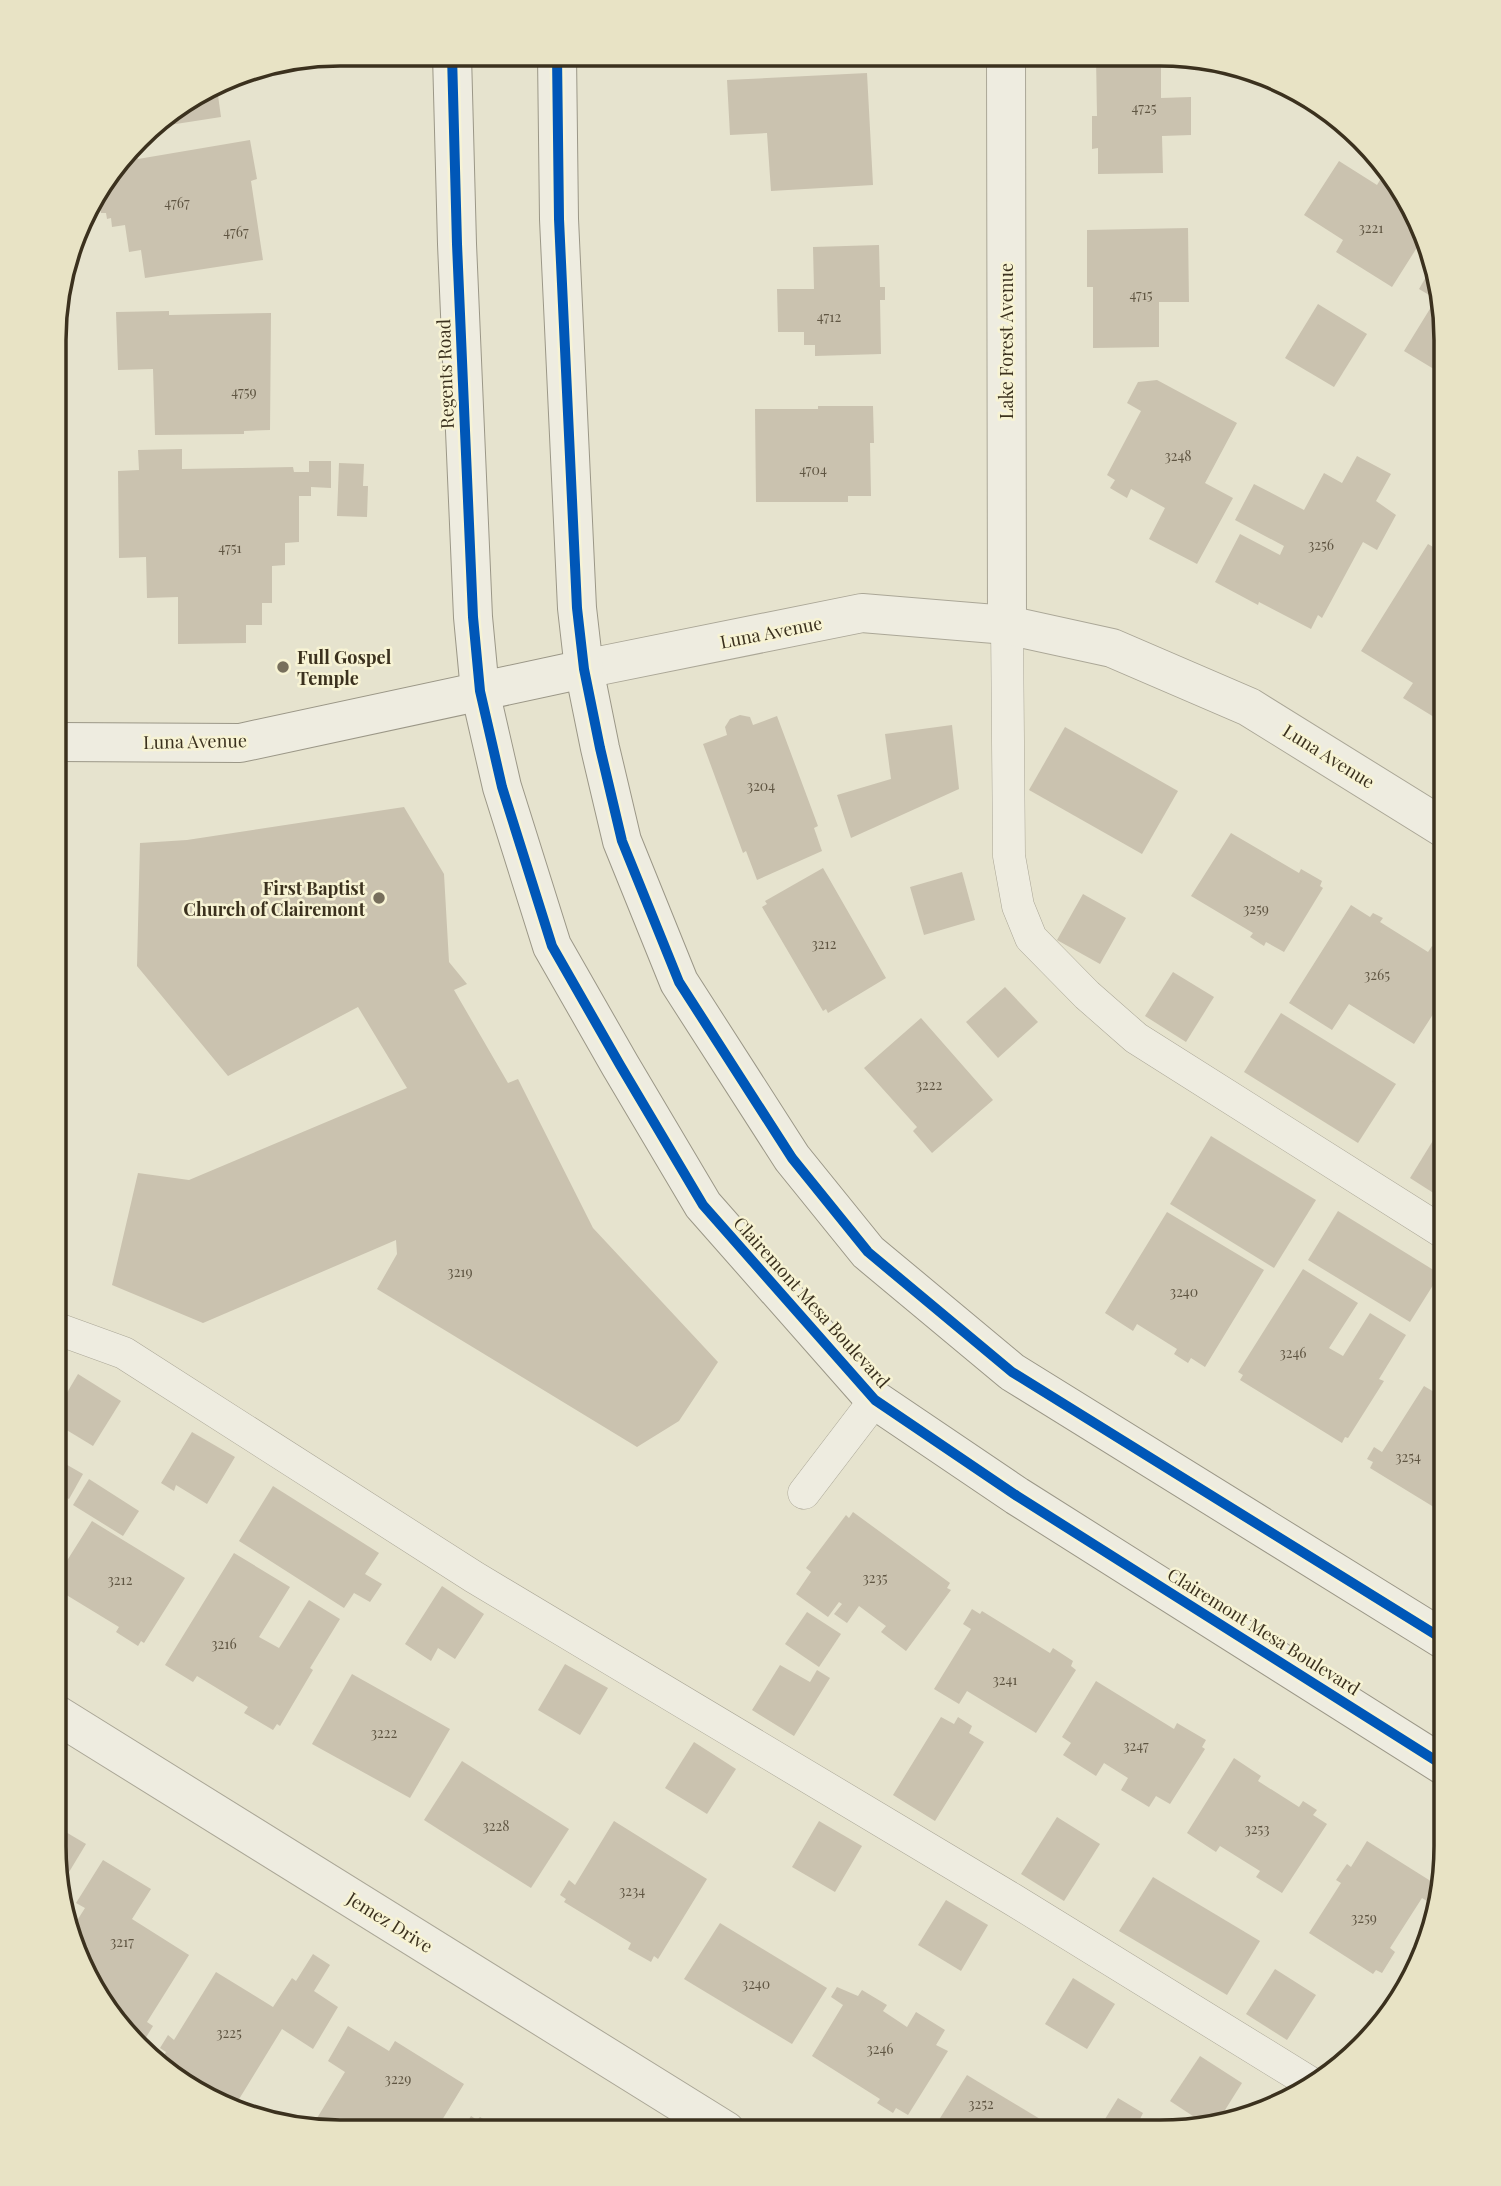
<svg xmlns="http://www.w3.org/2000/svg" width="1501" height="2186" font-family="'Playfair Display',serif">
<rect width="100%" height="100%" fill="#e6e3ce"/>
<g fill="#cac2af">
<path d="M 1096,56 L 1161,57 L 1161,98 L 1191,97 L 1191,135 L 1162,136 L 1163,173 L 1098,174 L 1098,148 L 1092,149 L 1092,116 L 1097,116 Z"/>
<path d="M 867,73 L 873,185 L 771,191 L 767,133 L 730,135 L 727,80 Z"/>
<path d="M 217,88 L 221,117 L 150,128 L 152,125 Z"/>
<path d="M 250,140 L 257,179 L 251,181 L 263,260 L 145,278 L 141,250 L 129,252 L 125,225 L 112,227 L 111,218 L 107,219 L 106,213 L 101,213 L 98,191 L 127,155 L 137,153 L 138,159 Z"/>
<path d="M 1339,161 L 1377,185 L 1380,180 L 1399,192 L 1417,214 L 1423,238 L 1392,287 L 1336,252 L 1343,240 L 1304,215 Z"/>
<path d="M 1188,228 L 1189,302 L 1159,302 L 1159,347 L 1093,348 L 1093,287 L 1087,287 L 1087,230 Z"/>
<path d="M 879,245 L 880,287 L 885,287 L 885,300 L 880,300 L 881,354 L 815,356 L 815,345 L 804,345 L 804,332 L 778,332 L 777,289 L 814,289 L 813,247 Z"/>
<path d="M 1430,270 L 1447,340 L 1447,377 L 1404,351 L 1436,299 L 1419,289 Z"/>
<path d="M 1318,304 L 1367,334 L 1334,387 L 1285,358 Z"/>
<path d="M 169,311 L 169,315 L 271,313 L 270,430 L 244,431 L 244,434 L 155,435 L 153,369 L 118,370 L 116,312 Z"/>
<path d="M 1157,380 L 1237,423 L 1205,483 L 1233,498 L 1197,564 L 1149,539 L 1165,508 L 1131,489 L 1127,498 L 1110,488 L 1115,480 L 1107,475 L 1141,411 L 1127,403 L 1138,382 Z"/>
<path d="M 818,406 L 873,406 L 874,443 L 870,443 L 871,496 L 848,496 L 848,502 L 756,502 L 755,409 L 818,409 Z"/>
<path d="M 182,449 L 182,469 L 293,467 L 294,472 L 309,472 L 309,461 L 331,461 L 331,488 L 311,487 L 311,496 L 299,496 L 299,542 L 285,543 L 285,565 L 272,566 L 272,603 L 262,603 L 262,625 L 246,625 L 246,643 L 178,644 L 178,597 L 147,598 L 146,557 L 119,558 L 118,471 L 139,470 L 138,450 Z"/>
<path d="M 1357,456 L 1391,474 L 1376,501 L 1396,515 L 1377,550 L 1363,542 L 1322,618 L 1318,615 L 1311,629 L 1259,602 L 1258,605 L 1215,582 L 1240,534 L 1280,555 L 1284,546 L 1235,520 L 1254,484 L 1304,510 L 1324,473 L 1342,483 Z"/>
<path d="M 339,463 L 364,464 L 363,486 L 368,486 L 367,517 L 337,516 Z"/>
<path d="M 1428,544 L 1447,555 L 1447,638 L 1441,646 L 1447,650 L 1447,725 L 1403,698 L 1413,683 L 1361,651 Z"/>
<path d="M 740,715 L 750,717 L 753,725 L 777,716 L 818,826 L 814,828 L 822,851 L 757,880 L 746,851 L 743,853 L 703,744 L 727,735 L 725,727 L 730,719 Z"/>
<path d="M 952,725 L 959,789 L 851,838 L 837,795 L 891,779 L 885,734 Z"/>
<path d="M 1065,727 L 1178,791 L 1142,854 L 1029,790 Z"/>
<path d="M 404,807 L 444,874 L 449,962 L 467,984 L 454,990 L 508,1083 L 518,1079 L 593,1228 L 718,1362 L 679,1421 L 637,1447 L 377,1289 L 397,1254 L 396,1240 L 203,1323 L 112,1285 L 138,1173 L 189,1180 L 407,1088 L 358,1007 L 228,1076 L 137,966 L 140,843 L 187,840 Z"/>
<path d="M 1231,833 L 1299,873 L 1301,869 L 1322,881 L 1320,886 L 1323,888 L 1284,952 L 1266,942 L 1264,946 L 1250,937 L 1253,933 L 1191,896 Z"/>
<path d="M 823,868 L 886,978 L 828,1013 L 826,1009 L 823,1011 L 762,907 L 767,904 L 765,901 Z"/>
<path d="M 962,872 L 975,920 L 924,935 L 910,887 Z"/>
<path d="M 1083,894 L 1126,918 L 1100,964 L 1057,940 Z"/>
<path d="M 1351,905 L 1370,917 L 1373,913 L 1383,918 L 1380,922 L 1428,952 L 1432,946 L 1446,955 L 1446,994 L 1414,1044 L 1349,1004 L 1332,1030 L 1289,1003 Z"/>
<path d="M 1173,972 L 1214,997 L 1186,1042 L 1145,1016 Z"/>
<path d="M 1005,987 L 1038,1022 L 998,1058 L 966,1022 Z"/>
<path d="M 1281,1013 L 1396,1084 L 1358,1143 L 1244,1072 Z"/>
<path d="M 921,1018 L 993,1100 L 932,1153 L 913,1131 L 917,1127 L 864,1068 Z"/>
<path d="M 1446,1059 L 1446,1090 L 1432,1082 Z"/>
<path d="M 1437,1134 L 1446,1140 L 1446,1201 L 1410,1178 Z"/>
<path d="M 1211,1136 L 1316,1200 L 1274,1268 L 1170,1204 Z"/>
<path d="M 1338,1211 L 1440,1274 L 1410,1322 L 1308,1260 Z"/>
<path d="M 1167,1212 L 1264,1270 L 1205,1367 L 1191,1358 L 1188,1363 L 1174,1354 L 1177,1349 L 1137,1324 L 1133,1331 L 1105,1313 Z"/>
<path d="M 1303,1269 L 1358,1303 L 1329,1348 L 1343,1356 L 1370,1313 L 1406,1335 L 1379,1379 L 1384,1381 L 1348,1438 L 1345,1437 L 1342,1443 L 1240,1380 L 1243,1375 L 1238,1372 Z"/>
<path d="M 78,1374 L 121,1401 L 93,1446 L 55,1423 L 55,1413 Z"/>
<path d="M 1424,1386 L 1446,1399 L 1446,1404 L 1437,1419 L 1446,1425 L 1446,1520 L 1435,1513 L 1437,1509 L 1370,1468 L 1373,1462 L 1367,1459 L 1374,1447 L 1382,1452 Z"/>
<path d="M 192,1432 L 235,1457 L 207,1504 L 176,1485 L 174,1491 L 161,1483 Z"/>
<path d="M 55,1458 L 83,1474 L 69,1499 L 55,1492 Z"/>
<path d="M 89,1479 L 139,1511 L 123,1536 L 73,1505 Z"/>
<path d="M 273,1486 L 379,1553 L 365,1574 L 382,1584 L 370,1602 L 354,1593 L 344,1608 L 239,1541 Z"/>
<path d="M 853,1512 L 950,1583 L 947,1588 L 951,1590 L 906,1651 L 881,1632 L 886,1626 L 859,1606 L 847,1623 L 834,1614 L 842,1604 L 839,1602 L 828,1617 L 796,1594 L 811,1572 L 806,1568 L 846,1515 L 849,1518 Z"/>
<path d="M 92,1521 L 185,1578 L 144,1643 L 141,1641 L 138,1646 L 116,1632 L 119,1627 L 55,1588 L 55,1566 L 57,1563 L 63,1567 Z"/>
<path d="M 234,1553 L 290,1587 L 259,1637 L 279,1648 L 309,1600 L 340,1619 L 310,1668 L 313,1670 L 280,1726 L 277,1724 L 273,1730 L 244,1713 L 248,1707 L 197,1676 L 193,1682 L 165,1665 Z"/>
<path d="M 442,1586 L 484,1614 L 455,1659 L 438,1648 L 431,1661 L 405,1644 Z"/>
<path d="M 972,1609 L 980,1614 L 982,1611 L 1050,1653 L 1053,1648 L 1073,1661 L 1071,1666 L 1076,1670 L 1036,1733 L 967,1691 L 959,1704 L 934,1689 L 971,1629 L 963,1624 Z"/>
<path d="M 807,1612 L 841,1634 L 819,1667 L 785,1644 Z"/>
<path d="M 565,1664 L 608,1688 L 580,1735 L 538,1710 Z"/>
<path d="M 780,1665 L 810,1682 L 817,1670 L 830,1678 L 794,1736 L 752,1710 Z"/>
<path d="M 352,1674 L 450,1729 L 410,1798 L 312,1744 Z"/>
<path d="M 1096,1681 L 1174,1729 L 1177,1723 L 1206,1740 L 1202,1747 L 1205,1749 L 1170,1804 L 1156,1796 L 1149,1807 L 1121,1790 L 1128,1778 L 1104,1763 L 1096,1776 L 1063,1755 L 1071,1743 L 1062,1737 Z"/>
<path d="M 941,1717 L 954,1724 L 958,1717 L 972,1726 L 969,1733 L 984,1742 L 935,1821 L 893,1795 Z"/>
<path d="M 694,1742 L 736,1769 L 707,1814 L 665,1788 Z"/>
<path d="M 1234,1758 L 1261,1776 L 1258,1781 L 1299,1807 L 1303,1801 L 1317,1810 L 1313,1815 L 1327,1824 L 1282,1893 L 1256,1877 L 1260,1871 L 1220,1846 L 1216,1852 L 1187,1833 Z"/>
<path d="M 462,1761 L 569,1829 L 531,1888 L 424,1820 Z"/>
<path d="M 1057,1817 L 1100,1844 L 1064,1901 L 1021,1874 Z"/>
<path d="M 614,1821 L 707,1879 L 658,1959 L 654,1956 L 651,1962 L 628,1949 L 631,1943 L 564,1902 L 566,1899 L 560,1895 L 569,1880 L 575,1885 Z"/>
<path d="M 819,1821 L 862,1846 L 835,1892 L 792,1867 Z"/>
<path d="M 54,1825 L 86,1844 L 63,1882 L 54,1846 Z"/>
<path d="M 1367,1841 L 1437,1885 L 1427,1901 L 1422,1898 L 1390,1948 L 1395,1952 L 1382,1973 L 1376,1970 L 1373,1974 L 1309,1933 L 1341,1883 L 1336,1880 L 1347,1864 L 1351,1867 Z"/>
<path d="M 103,1860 L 151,1889 L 132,1919 L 189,1955 L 147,2022 L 153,2026 L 145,2039 L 139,2036 L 138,2038 L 87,1976 L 89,1972 L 83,1968 L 73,1927 L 85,1908 L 76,1903 Z"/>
<path d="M 1153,1877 L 1260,1941 L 1227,1995 L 1119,1931 Z"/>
<path d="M 946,1900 L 988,1925 L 961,1971 L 918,1945 Z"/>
<path d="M 720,1923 L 827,1988 L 792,2044 L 684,1979 Z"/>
<path d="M 313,1954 L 330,1965 L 314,1991 L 338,2007 L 313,2049 L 282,2029 L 233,2109 L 159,2064 L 166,2052 L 160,2048 L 168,2035 L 174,2040 L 216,1972 L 273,2007 L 292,1978 L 296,1981 Z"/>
<path d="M 1275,1969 L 1316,1995 L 1287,2040 L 1246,2014 Z"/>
<path d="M 1073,1978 L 1115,2004 L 1087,2049 L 1045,2024 Z"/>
<path d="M 837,1987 L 858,1996 L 862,1990 L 887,2005 L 883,2011 L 907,2027 L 916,2012 L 945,2030 L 936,2045 L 948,2051 L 908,2115 L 896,2108 L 893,2113 L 877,2103 L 880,2099 L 812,2056 L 843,2005 L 831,1997 Z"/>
<path d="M 348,2026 L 389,2051 L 395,2041 L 464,2084 L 436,2130 L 303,2129 L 287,2125 L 293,2116 L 311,2128 L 345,2072 L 328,2061 Z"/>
<path d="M 1200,2056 L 1242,2083 L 1220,2118 L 1202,2122 L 1170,2101 Z"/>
<path d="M 967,2075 L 1060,2131 L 932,2131 Z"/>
<path d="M 1118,2098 L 1143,2113 L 1140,2119 L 1152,2126 L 1156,2120 L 1172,2129 L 1161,2132 L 1097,2132 Z"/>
<path d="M 471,2116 L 477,2120 L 480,2117 L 500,2130 L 471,2130 L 466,2124 Z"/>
</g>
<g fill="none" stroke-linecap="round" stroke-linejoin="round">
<g stroke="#aba797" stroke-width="33">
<g id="lane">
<path d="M 1007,625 L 1009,856 L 1018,906 L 1031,938 L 1087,995 L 1136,1038 L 1446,1234"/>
<path d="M 55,1328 L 124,1353 L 474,1577 L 1012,1899 L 1314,2085"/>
<path d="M 804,1493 L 875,1400"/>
</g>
</g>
<g stroke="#aba797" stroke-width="40">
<g id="street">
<path d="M 1006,56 L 1007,625"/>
<path d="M 584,669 L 862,613 L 1007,625 L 1112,648 L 1249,707 L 1447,830"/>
<path d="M 54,1713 L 726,2131"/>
</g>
</g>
<g stroke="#9b9787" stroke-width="40">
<g id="secondary">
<path d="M 452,55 L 457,244 L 473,617 L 480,691 L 502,787 L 552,946 L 620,1065 L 703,1205 L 875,1400 L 1017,1496 L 1446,1767"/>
<path d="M 557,55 L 559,219 L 577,608 L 584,669 L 600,748 L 622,841 L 679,982 L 792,1158 L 868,1252 L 1012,1372 L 1446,1641"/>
<path d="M 56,742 L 240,743 L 584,669"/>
</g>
</g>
<use href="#lane" stroke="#eeece0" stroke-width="32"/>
<use href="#street" stroke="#eeece0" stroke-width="38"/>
<use href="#secondary" stroke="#eeece0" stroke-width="38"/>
<g stroke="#f7f3d4" stroke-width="15">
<g id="cycleway">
<path d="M 452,55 L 457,244 L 473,617 L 480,691 L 502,787 L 552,946 L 620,1065 L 703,1205 L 875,1400 L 1017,1496 L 1446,1767"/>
<path d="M 557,55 L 559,219 L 577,608 L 584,669 L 600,748 L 622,841 L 679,982 L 792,1158 L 868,1252 L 1012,1372 L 1446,1641"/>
</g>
</g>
<use href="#cycleway" stroke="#0057b8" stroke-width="10"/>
</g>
<g fill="#776f5c" stroke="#f7f3d4" stroke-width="2.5">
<circle cx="283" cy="667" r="7"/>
<circle cx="379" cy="898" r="7"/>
</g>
<g text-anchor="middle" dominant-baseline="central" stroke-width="5" stroke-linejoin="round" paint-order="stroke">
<g font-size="14" fill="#5f5542">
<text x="1144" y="107">4725</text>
<text x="177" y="202">4767</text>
<text x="1371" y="227">3221</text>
<text x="236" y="231">4767</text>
<text x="1141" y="294">4715</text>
<text x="829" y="316">4712</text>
<text x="244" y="391">4759</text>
<text x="1178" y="455">3248</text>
<text x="813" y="469">4704</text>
<text x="1321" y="544">3256</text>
<text x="230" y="547">4751</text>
<text x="761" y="785">3204</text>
<text x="1256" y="908">3259</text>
<text x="824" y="943">3212</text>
<text x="1377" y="974">3265</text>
<text x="929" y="1084">3222</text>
<text x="460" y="1271">3219</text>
<text x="1184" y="1291">3240</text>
<text x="1293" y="1352">3246</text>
<text x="1408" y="1456">3254</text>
<text x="875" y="1577">3235</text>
<text x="120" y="1579">3212</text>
<text x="224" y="1643">3216</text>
<text x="1005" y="1679">3241</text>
<text x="384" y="1732">3222</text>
<text x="1136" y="1745">3247</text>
<text x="496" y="1825">3228</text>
<text x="1257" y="1828">3253</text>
<text x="632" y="1890">3234</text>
<text x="1364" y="1917">3259</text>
<text x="122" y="1941">3217</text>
<text x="756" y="1983">3240</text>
<text x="229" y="2032">3225</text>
<text x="880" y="2048">3246</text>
<text x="398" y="2078">3229</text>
<text x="981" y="2103">3252</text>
</g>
<g font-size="18" fill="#3b311e" stroke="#f7f3d4">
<text transform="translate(1006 341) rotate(-90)">Lake Forest Avenue</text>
<text transform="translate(445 374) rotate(-92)">Regents Road</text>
<text transform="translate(771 632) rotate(-11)">Luna Avenue</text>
<text transform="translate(195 741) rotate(-1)">Luna Avenue</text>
<text transform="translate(1329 756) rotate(32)">Luna Avenue</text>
<text transform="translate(812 1302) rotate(48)">Clairemont Mesa Boulevard</text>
<text transform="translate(1264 1631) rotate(32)">Clairemont Mesa Boulevard</text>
<text transform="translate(390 1922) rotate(32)">Jemez Drive</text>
</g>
<g font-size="18" font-weight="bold" fill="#3b311e" stroke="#f7f3d4" text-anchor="start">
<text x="297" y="657">Full Gospel<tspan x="297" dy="21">Temple</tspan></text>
<text x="365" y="888" text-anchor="end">First Baptist<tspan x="365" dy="21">Church of Clairemont</tspan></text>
</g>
</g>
<path d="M0 0H1501V2186H0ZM340 66H1160A274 274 0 0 1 1434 340V1846A274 274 0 0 1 1160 2120H340A274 274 0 0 1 66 1846V340A274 274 0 0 1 340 66Z" fill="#e8e3c5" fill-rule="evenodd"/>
<path fill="none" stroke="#3b311e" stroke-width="3.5" d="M340 66H1160A274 274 0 0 1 1434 340V1846A274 274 0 0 1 1160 2120H340A274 274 0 0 1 66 1846V340A274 274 0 0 1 340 66Z"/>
</svg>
